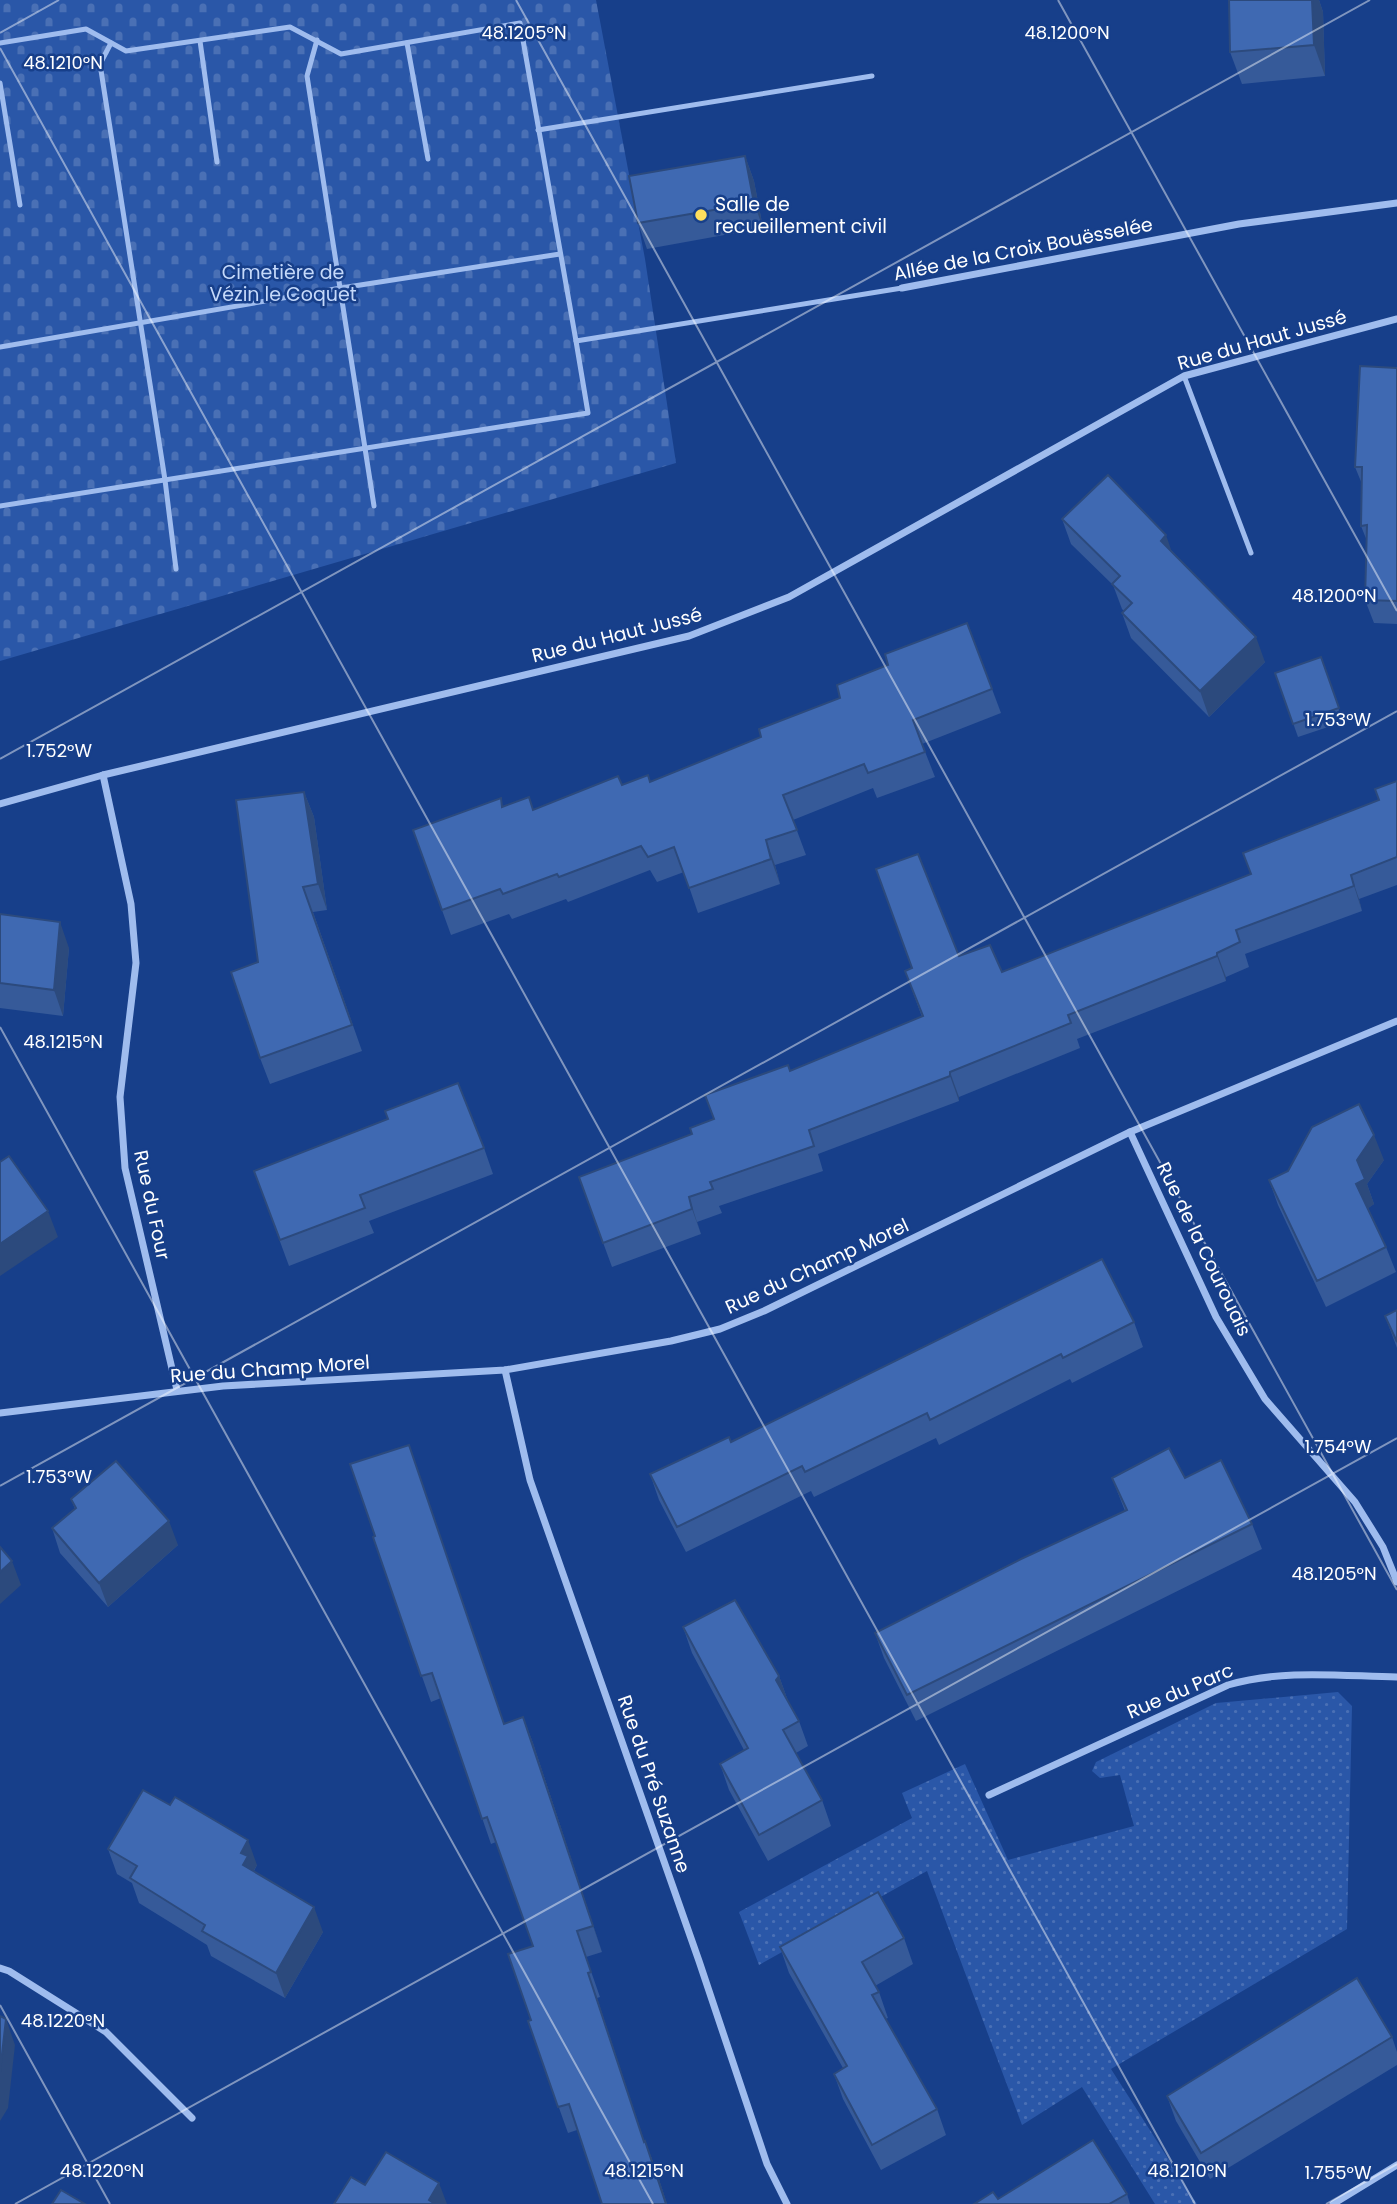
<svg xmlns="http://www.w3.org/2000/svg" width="1397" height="2204" font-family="Poppins,sans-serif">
<defs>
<pattern id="grass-dots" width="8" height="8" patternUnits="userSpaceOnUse" patternTransform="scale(1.75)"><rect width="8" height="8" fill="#2a57a8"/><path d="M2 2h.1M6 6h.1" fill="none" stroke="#4a70b5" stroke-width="1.8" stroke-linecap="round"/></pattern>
<pattern id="cemetery-stones" width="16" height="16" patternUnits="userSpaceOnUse" patternTransform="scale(1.75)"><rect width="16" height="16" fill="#2a57a8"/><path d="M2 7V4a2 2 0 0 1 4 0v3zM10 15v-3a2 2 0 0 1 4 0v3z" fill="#4a70b5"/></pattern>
</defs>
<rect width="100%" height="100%" fill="#173f8a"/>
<path fill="url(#grass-dots)" d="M 1338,1692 L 1352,1706 L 1347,1929 L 1111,2069 L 1197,2204 L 1155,2204 L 1082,2087 L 1022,2125 L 927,1871 L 759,1965 L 739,1912 L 912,1818 L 902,1793 L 965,1764 L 1008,1860 L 1134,1826 L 1120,1775 L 1100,1778 L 1092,1771 L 1096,1762 L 1216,1703 Z"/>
<path fill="url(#cemetery-stones)" d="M 0,0 L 596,0 L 645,259 L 676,463 L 0,661 Z"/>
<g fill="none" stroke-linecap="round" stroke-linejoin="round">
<g stroke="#9fbcee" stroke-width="5">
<path d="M 317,40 L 307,76 L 374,506"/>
<path d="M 200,41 L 217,162"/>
<path d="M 0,43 L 86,29 L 126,51 L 290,27 L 341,54 L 520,23 L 576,341 L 902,288"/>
<path d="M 111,43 L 100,64 L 165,480 L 176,569"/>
<path d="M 407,43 L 428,159"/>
<path d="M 0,83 L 20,205"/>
<path d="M 538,130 L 872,76"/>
<path d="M 0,347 L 341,288 L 560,254"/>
<path d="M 1184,376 L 1251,553"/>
<path d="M 0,506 L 588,413 L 576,341"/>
</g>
<g stroke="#9fbcee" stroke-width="7">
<path d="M 902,288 L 1239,224 L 1397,203"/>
<path d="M 103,775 L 131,904 L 136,963 L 120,1097 L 125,1168 L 177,1390"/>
<path d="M 0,804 L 103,775 L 689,636 L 789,597 L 1184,376 L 1397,319"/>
<path d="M 1130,1132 L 1216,1317 L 1265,1399 L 1355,1502 L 1383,1547 L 1397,1582"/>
<path d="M 505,1370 L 530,1480 L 699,1961 L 767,2164 L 787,2204"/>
<path d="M 0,1413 L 223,1386 L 505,1370 L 671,1341 L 720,1329 L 764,1311 L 1130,1132 L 1397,1021"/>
<path d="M 989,1795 L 1228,1685 C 1283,1669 1340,1676 1397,1677"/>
<path d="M 0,1968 L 9,1971 L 106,2032 L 192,2118"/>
<path d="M 1333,2204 L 1397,2165"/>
</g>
</g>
<g fill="#365a99">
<path d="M 1229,0 L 1319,0 L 1323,12 L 1325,76 L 1242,84 L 1230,52 Z"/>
<path d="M 745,156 L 754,181 L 763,228 L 647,249 L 638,223 Z"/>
<path d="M 1397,368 L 1397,624 L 1374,623 L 1365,600 L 1367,541 L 1361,526 L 1362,484 L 1355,467 Z"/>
<path d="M 1062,519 L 1172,551 L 1265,662 L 1209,717 L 1131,638 L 1122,613 L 1124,611 L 1122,609 L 1113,585 L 1071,544 Z"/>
<path d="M 1321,657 L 1343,722 L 1298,737 L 1275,673 Z"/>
<path d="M 992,689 L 1001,713 L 922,744 L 935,777 L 877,798 L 873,788 L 793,820 L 806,855 L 775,865 L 780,884 L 698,913 L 684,872 L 657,882 L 650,870 L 568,902 L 566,899 L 512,919 L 509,914 L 451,935 L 413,830 L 504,806 L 533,810 L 622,785 L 650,782 Z"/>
<path d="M 1397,781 L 1397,885 L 1359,899 L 1362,911 L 1245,954 L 1249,967 L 1226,977 L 1226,981 L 1077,1039 L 1080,1048 L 959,1097 L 959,1101 L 818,1154 L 823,1171 L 719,1206 L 722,1213 L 697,1222 L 701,1234 L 612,1267 L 579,1177 L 692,1134 L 790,1071 L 922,1017 L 905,971 L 959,956 L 1002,972 L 1251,875 L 1379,800 Z"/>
<path d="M 304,792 L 314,817 L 327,910 L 313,912 L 362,1051 L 270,1084 L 260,1058 L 258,962 Z"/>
<path d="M 0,914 L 69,948 L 63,1016 L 0,1008 Z"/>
<path d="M 484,1148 L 493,1174 L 369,1221 L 374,1233 L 289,1266 L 254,1171 Z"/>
<path d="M 1384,1160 L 1367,1184 L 1374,1204 L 1368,1208 L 1386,1247 L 1396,1272 L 1326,1307 L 1278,1205 L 1269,1180 Z"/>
<path d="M 1397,1310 L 1397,1348 L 1385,1316 Z"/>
<path d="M 1134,1322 L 1143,1347 L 1072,1383 L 1070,1379 L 939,1445 L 936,1438 L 814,1497 L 811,1491 L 686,1552 L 659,1500 L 650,1474 L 731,1442 Z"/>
<path d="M 409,1445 L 504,1724 L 523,1717 L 533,1743 L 602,1952 L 586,1957 L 600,1997 L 597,1998 L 644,2142 L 645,2141 L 655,2167 L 667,2204 L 602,2204 L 577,2130 L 568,2133 L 528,2021 L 531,2020 L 533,1946 L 496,1842 L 491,1844 L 441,1698 L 431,1702 L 373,1537 L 375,1536 Z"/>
<path d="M 1112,1478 L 1185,1478 L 1252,1524 L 1262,1549 L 916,1721 L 884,1658 L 875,1633 L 1125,1511 Z"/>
<path d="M 71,1499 L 178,1545 L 108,1607 L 60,1553 L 52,1528 L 75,1509 Z"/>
<path d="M 683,1627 L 779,1676 L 788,1701 L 799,1721 L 808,1746 L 796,1753 L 822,1800 L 831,1826 L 768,1861 L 729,1790 L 720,1764 L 744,1750 L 692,1653 Z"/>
<path d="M 108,1849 L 257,1865 L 254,1871 L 323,1932 L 285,1998 L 211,1956 L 207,1945 L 139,1903 L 132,1883 L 117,1874 Z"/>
<path d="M 904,1938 L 913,1964 L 875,1986 L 879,1992 L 888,2018 L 885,2019 L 937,2109 L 946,2135 L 881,2170 L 843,2099 L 834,2074 L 843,2068 L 789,1973 L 780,1947 Z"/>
<path d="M 1392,2037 L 1397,2052 L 1397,2065 L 1210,2179 L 1176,2121 L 1167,2096 Z"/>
<path d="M 1127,2194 L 1130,2204 L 974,2204 L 998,2199 Z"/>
</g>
<g fill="#2c4a7d">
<path d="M 1312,0 L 1319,0 L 1323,12 L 1325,76 L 1314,45 Z"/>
<path d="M 745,156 L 754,181 L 763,228 L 754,203 Z"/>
<path d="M 1166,535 L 1175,561 L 1161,541 Z"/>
<path d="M 1256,637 L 1265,662 L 1209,717 L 1200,691 Z"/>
<path d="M 304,792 L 314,817 L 327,910 L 318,884 Z"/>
<path d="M 766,840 L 775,865 L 780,884 L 771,859 Z"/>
<path d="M 1351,875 L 1359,899 L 1362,911 L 1354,886 Z"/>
<path d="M 60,922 L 69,948 L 63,1016 L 54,990 Z"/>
<path d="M 1217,953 L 1226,977 L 1226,981 L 1217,956 Z"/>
<path d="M 950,1072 L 959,1097 L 959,1101 L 950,1076 Z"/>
<path d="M 1374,1135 L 1384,1160 L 1367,1184 L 1374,1204 L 1366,1210 L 1356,1184 L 1357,1160 Z"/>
<path d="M 689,1197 L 697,1222 L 701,1234 L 692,1209 Z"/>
<path d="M 48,1211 L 58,1237 L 0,1276 L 0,1244 Z"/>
<path d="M 409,1445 L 418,1470 L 513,1750 L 504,1724 Z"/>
<path d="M 169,1521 L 178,1545 L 108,1607 L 99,1583 Z"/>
<path d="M 12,1561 L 21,1585 L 0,1604 L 0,1572 Z"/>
<path d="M 779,1676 L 788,1701 L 776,1680 Z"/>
<path d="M 523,1717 L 533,1743 L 602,1952 L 593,1926 Z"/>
<path d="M 248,1840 L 257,1865 L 253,1872 L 243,1865 L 241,1853 Z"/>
<path d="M 314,1907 L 323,1932 L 285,1998 L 276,1973 Z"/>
<path d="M 588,1973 L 597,1998 L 653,2167 L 644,2142 Z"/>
<path d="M 6,2019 L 15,2045 L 8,2108 L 0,2121 L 0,2072 Z"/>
<path d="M 645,2141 L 655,2167 L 667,2204 L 666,2204 Z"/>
<path d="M 439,2183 L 447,2204 L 431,2204 L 429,2200 Z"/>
</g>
<g fill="#3f69b2" stroke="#2c4a7d" stroke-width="2">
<path d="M 1229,0 L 1312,0 L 1314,45 L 1230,52 Z"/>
<path d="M 745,156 L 754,203 L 638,223 L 629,176 Z"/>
<path d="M 1360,366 L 1397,368 L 1397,601 L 1365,600 L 1367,525 L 1361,526 L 1362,467 L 1355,467 Z"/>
<path d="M 1108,475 L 1166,535 L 1161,541 L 1256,637 L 1200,691 L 1122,613 L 1132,603 L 1112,584 L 1120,576 L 1062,519 Z"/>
<path d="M 967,623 L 992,689 L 913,720 L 925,752 L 868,773 L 864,764 L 783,795 L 797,830 L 766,840 L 771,859 L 689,888 L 674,847 L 648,857 L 641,846 L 559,877 L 557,874 L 503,894 L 500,889 L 442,910 L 413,830 L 501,798 L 502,807 L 529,797 L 533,810 L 618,776 L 622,785 L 648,775 L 650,782 L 761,737 L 759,729 L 840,698 L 837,685 L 888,665 L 885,654 Z"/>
<path d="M 1321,657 L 1339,708 L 1293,724 L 1275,673 Z"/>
<path d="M 1397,781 L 1397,857 L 1351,875 L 1354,886 L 1236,930 L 1240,942 L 1217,953 L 1217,956 L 1068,1015 L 1071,1023 L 950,1072 L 950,1076 L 809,1130 L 814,1146 L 710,1182 L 713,1189 L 689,1197 L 692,1209 L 603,1243 L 579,1177 L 692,1134 L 690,1128 L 714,1119 L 705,1095 L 788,1065 L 790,1071 L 923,1016 L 905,971 L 912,968 L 876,869 L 918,854 L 959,956 L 990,945 L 1002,972 L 1251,874 L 1243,853 L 1379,800 L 1375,789 Z"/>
<path d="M 304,792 L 318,884 L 303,887 L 352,1025 L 260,1058 L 231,972 L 258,962 L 236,800 Z"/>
<path d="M 0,914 L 60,922 L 54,990 L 0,983 Z"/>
<path d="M 458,1083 L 484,1148 L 360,1195 L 365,1208 L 280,1240 L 254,1171 L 388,1119 L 385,1111 Z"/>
<path d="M 1359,1104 L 1374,1135 L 1357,1160 L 1365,1179 L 1356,1184 L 1386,1247 L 1317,1281 L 1269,1180 L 1288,1171 L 1312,1127 Z"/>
<path d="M 9,1156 L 48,1211 L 0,1244 L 0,1162 Z"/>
<path d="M 1102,1259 L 1134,1322 L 1063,1358 L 1061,1354 L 930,1420 L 927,1413 L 805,1472 L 802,1466 L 677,1527 L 650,1474 L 729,1437 L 731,1442 Z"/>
<path d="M 1397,1310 L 1397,1342 L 1385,1316 Z"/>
<path d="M 409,1445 L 504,1724 L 523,1717 L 593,1926 L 577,1931 L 591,1972 L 588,1973 L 644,2142 L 645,2141 L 666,2204 L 602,2204 L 569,2104 L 558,2107 L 528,2021 L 531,2020 L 508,1954 L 533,1946 L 487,1817 L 482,1819 L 432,1673 L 421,1676 L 373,1537 L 375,1536 L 350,1464 Z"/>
<path d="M 1169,1448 L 1185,1478 L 1221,1460 L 1252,1524 L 907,1695 L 875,1633 L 1021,1559 L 1127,1510 L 1112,1478 Z"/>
<path d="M 116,1461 L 169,1521 L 99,1583 L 52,1528 L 76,1508 L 71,1499 Z"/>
<path d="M 0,1547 L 12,1561 L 0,1572 Z"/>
<path d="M 735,1600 L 779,1676 L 776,1680 L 799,1721 L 783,1730 L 822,1800 L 759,1835 L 720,1764 L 748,1748 L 683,1627 Z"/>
<path d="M 143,1790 L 170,1805 L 175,1797 L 248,1840 L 241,1853 L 248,1856 L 243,1865 L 314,1907 L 276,1973 L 202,1931 L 205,1925 L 130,1878 L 137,1866 L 108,1849 Z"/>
<path d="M 878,1892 L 904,1938 L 862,1962 L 879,1992 L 872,1995 L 937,2109 L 872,2145 L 834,2074 L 847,2066 L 780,1947 Z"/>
<path d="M 1357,1978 L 1392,2037 L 1201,2153 L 1167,2096 Z"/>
<path d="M 0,2016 L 6,2019 L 0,2072 Z"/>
<path d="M 1093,2140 L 1127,2194 L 1109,2204 L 974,2204 L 993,2192 L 998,2199 Z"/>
<path d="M 386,2152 L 439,2183 L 429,2200 L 435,2204 L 334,2204 L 351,2177 L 365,2185 Z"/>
<path d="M 61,2190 L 85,2204 L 52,2204 Z"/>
</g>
<path fill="none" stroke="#fff" stroke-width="2" stroke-opacity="0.45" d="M 516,0 L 1397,1590M 1058,0 L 1397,611M 0,33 L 59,0M 0,48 L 1195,2204M 0,759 L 1370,0M 0,1027 L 653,2204M 0,1486 L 1397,711M 0,2005 L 110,2204M 15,2204 L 1397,1438M 1326,2204 L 1397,2164"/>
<circle fill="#ffde5d" stroke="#173f8a" stroke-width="2.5" cx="701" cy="215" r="7"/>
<g text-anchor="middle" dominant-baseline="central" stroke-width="5" stroke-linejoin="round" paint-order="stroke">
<g font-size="19" fill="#fff" stroke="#173f8a" text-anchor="start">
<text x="715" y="204">Salle de<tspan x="715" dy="22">recueillement civil</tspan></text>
</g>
<g font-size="19" fill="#fff" stroke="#173f8a">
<text transform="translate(1023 249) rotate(-11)">Allée de la Croix Bouësselée</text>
<text transform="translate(1262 340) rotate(-16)">Rue du Haut Jussé</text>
<text transform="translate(617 635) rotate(-14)">Rue du Haut Jussé</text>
<text transform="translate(152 1205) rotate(78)">Rue du Four</text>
<text transform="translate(1204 1249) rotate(64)">Rue de la Courouais</text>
<text transform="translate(817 1266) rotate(-25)">Rue du Champ Morel</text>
<text transform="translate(270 1369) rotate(-4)">Rue du Champ Morel</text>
<text transform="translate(1180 1691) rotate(-23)">Rue du Parc</text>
<text transform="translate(654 1784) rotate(71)">Rue du Pré Suzanne</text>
</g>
<g font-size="19" fill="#c5d9fa" stroke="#173f8a">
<text x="283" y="272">Cimetière de<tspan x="283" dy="22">Vézin le Coquet</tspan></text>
</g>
</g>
<g font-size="18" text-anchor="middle" fill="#fff" stroke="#173f8a" stroke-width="5" stroke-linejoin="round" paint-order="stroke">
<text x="524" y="39">48.1205°N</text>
<text x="1067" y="39">48.1200°N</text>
<text x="63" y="69">48.1210°N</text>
<text x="1334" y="602">48.1200°N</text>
<text x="1338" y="726">1.753°W</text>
<text x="59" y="757">1.752°W</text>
<text x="63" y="1048">48.1215°N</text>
<text x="1338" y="1453">1.754°W</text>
<text x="59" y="1483">1.753°W</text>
<text x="1334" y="1580">48.1205°N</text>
<text x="63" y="2027">48.1220°N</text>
<text x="102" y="2177">48.1220°N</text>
<text x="644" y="2177">48.1215°N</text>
<text x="1187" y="2177">48.1210°N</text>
<text x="1338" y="2179">1.755°W</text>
</g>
</svg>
